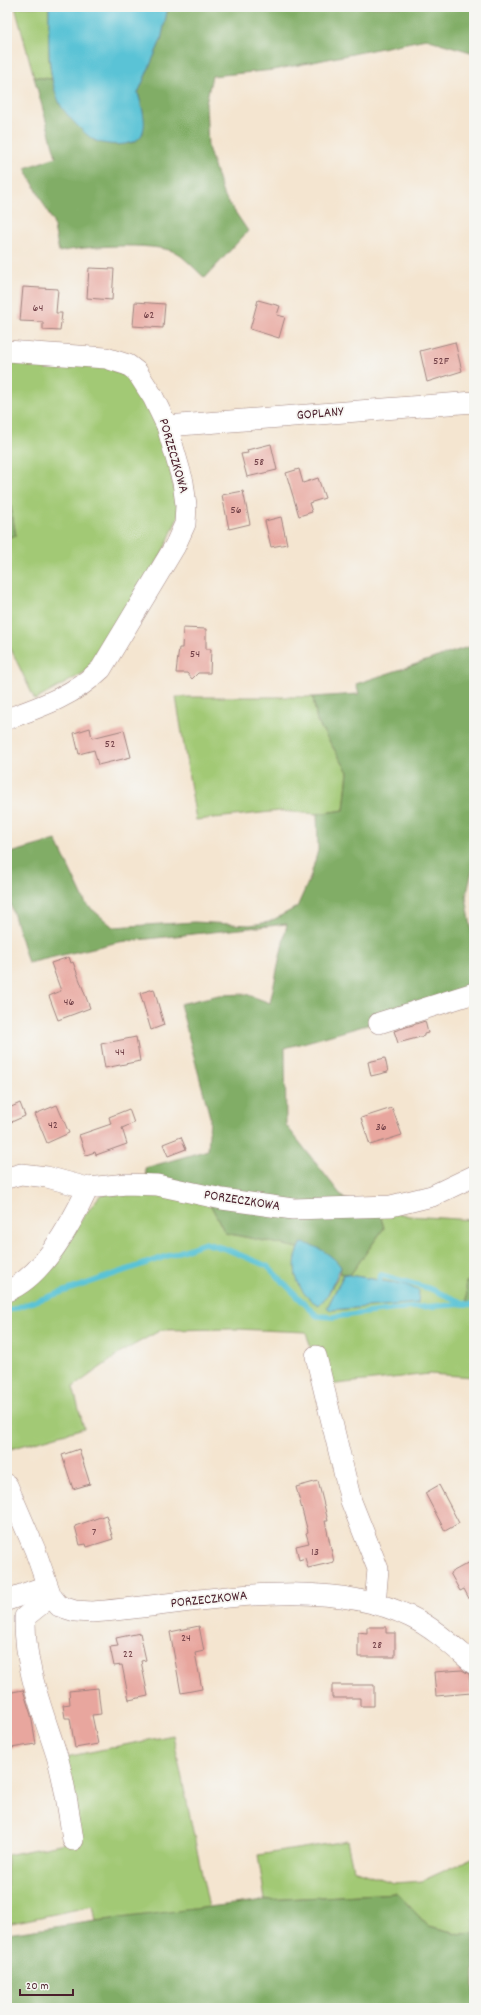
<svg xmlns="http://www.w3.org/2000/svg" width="481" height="2015" font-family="Dekko,sans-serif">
<rect width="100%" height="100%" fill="#f6f6f2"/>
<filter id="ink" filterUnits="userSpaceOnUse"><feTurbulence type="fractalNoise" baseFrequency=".025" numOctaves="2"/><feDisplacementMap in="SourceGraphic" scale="8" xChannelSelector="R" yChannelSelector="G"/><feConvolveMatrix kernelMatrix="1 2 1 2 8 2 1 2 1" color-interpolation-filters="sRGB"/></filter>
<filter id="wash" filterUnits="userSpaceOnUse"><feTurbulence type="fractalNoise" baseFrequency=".012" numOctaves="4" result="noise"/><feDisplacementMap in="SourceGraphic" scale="16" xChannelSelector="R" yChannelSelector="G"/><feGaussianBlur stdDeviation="0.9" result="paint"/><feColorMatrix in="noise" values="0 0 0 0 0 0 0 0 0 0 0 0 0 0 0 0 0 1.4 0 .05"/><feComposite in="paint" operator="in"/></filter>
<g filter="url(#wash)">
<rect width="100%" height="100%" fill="#f4e5d0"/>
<g fill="#a2c974" stroke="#767450">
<path d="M 15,7 L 49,7 L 49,60 L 52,79 L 34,77 Z"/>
<path d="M 7,358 L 103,366 L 129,377 L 150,404 L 167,451 L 179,515 L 162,554 L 106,646 L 87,671 L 35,700 L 7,641 L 7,537 L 16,536 L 7,484 Z"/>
<path d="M 176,697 L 313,697 L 317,721 L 348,772 L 344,810 L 317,814 L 280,811 L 196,820 Z"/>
<path d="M 101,1194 L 206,1196 L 225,1233 L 299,1248 L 296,1258 L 296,1277 L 327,1296 L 340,1273 L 344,1274 L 327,1308 L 331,1310 L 418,1302 L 406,1285 L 350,1275 L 384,1228 L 378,1208 L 409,1216 L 474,1220 L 474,1279 L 466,1282 L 467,1302 L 474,1303 L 474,1377 L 429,1374 L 327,1385 L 311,1349 L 306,1332 L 235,1329 L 161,1330 L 125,1350 L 73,1387 L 84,1428 L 7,1450 L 7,1295 L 31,1285 Z"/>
<path d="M 173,1735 L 209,1908 L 96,1921 L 93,1906 L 7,1924 L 7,1855 L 79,1840 L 66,1757 Z"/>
<path d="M 347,1841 L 353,1869 L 394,1883 L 422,1881 L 474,1857 L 474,1933 L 461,1934 L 428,1926 L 397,1893 L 265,1900 L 258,1855 Z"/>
</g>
<g fill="#81ad66" stroke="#666648">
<path d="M 168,7 L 474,7 L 474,53 L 426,39 L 274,70 L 212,76 L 206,103 L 208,147 L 223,194 L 248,231 L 205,278 C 197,271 183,256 175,252 C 151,242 85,246 59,252 L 53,222 L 25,168 L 56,157 L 34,77 L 52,79 L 60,104 L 69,117 L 95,141 L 116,145 L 135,142 L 143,133 L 143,112 L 138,93 L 161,40 Z"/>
<path d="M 7,484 L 16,536 L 7,537 Z"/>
<path d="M 474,645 L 474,862 L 466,897 L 474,944 L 474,995 L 285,1048 L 286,1125 L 344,1199 L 378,1208 L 384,1228 L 350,1275 L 340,1273 L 341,1267 L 302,1243 L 299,1248 L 225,1233 L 206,1196 L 147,1180 L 145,1168 L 208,1150 L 210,1117 L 180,1004 L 219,995 L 246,994 L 270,1003 L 287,924 L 119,942 L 28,963 L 7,892 L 7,854 L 56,840 L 86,904 L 113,927 L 194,922 L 250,925 L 269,922 L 297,907 L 310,878 L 318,850 L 317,814 L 344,810 L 348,772 L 317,721 L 313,697 L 359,694 L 356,684 Z"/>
<path d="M 474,1279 L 474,1303 L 467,1302 L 466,1282 Z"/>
<path d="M 397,1893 L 428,1926 L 461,1934 L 474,1933 L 474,2008 L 7,2008 L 7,1934 L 96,1921 L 265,1900 Z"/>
</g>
<g fill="#5ac3d6" stroke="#527180">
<path d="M 49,7 L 168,7 L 161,40 L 138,93 C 141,105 147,120 143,132 C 138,148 108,146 96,141 C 87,137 64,113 60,104 C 46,73 49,40 49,7 Z"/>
<path d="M 302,1243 C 315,1244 334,1256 341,1267 L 327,1296 L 319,1305 C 296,1295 288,1263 302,1243 Z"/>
<path d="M 344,1274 L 406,1285 L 419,1291 L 418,1303 L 331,1310 L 327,1308 Z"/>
</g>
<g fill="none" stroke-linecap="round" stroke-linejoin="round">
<g stroke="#5ac3d6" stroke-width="5.5">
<path d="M 379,1281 L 381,1275 L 428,1288 L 466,1304 L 474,1305"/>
<path d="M 7,1311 L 205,1243 L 226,1249 L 267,1266 L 317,1316 L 333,1317 L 406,1308 L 466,1304"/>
</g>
</g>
<g id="blocks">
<g fill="#e8a69e">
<path d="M 89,268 L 114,269 L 112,300 L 87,298 Z"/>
<path d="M 23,287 L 58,289 L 56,313 L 62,313 L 60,331 L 43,330 L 43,322 L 20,321 Z"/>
<path d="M 258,300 L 280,306 L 277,315 L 285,317 L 279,338 L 250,329 Z"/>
<path d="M 135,302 L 165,304 L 163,328 L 133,326 Z"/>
<path d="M 455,342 L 462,371 L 427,382 L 420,351 Z"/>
<path d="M 271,444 L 277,470 L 247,477 L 241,454 L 248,453 L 247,450 Z"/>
<path d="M 299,469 L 303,483 L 318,478 L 325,498 L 309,503 L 312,512 L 299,516 L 286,473 Z"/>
<path d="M 243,491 L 250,524 L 229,529 L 222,495 Z"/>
<path d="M 281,517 L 287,544 L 271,547 L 265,521 Z"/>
<path d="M 183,628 L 206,629 L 206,649 L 211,649 L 210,673 L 198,673 L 192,679 L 187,673 L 176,673 L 179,648 L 182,648 Z"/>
<path d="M 90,728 L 92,738 L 124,730 L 131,757 L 98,765 L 94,750 L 79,754 L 74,733 Z"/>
<path d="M 69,957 L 71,963 L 73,962 L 90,1008 L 58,1020 L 49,996 L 61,991 L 51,963 Z"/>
<path d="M 154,989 L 164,1025 L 151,1030 L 140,993 Z"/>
<path d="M 425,1021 L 428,1033 L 424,1034 L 424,1036 L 398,1043 L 394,1031 Z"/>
<path d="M 136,1037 L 140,1061 L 105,1068 L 101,1044 Z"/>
<path d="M 385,1058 L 388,1072 L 371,1076 L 368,1062 Z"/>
<path d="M 20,1103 L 25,1116 L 7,1124 L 7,1109 Z"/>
<path d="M 57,1105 L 69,1133 L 47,1143 L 35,1114 Z"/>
<path d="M 392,1108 L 402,1135 L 370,1145 L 361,1118 Z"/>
<path d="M 129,1109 L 134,1123 L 122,1128 L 127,1144 L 96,1155 L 95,1152 L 86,1155 L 79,1135 L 111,1124 L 109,1117 Z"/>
<path d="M 181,1137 L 186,1149 L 168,1156 L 163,1144 Z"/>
<path d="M 79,1449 L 90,1484 L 73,1489 L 62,1455 Z"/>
<path d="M 318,1481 L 328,1521 L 325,1521 L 334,1562 L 308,1568 L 305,1558 L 299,1560 L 296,1546 L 309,1543 L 306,1533 L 308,1532 L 296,1487 Z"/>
<path d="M 439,1485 L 459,1523 L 445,1531 L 425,1493 Z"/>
<path d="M 106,1515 L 113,1539 L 87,1547 L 86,1544 L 80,1545 L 75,1526 Z"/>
<path d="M 474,1560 L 474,1608 L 464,1589 L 460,1591 L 450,1573 Z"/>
<path d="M 199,1626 L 204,1651 L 195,1653 L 202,1689 L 181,1693 L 170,1632 Z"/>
<path d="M 367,1627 L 386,1627 L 386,1633 L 395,1633 L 395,1657 L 358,1657 L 358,1632 L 367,1633 Z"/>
<path d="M 140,1633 L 146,1660 L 141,1661 L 148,1696 L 129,1700 L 122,1665 L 114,1666 L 110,1647 L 118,1646 L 116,1638 Z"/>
<path d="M 462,1670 L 469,1674 L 471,1693 L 436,1696 L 434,1672 Z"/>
<path d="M 332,1685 L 374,1685 L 374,1706 L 360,1706 L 360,1698 L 332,1698 Z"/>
<path d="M 98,1688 L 101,1714 L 92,1715 L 98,1744 L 75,1748 L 70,1718 L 65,1718 L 63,1705 L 70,1704 L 69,1691 Z"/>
<path d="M 23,1690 L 31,1715 L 36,1744 L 11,1748 L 7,1726 L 7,1693 Z"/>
</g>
</g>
</g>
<g filter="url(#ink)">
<use href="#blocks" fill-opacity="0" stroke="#9f827e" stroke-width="1"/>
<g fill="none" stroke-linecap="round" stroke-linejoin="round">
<g stroke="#9f827e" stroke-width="22">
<g id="minor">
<path d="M 7,351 L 106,358 L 128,365 L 137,372 L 153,397 L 167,426 L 183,482 L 186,505 L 185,524 L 175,546 L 101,669 C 73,696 43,706 7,719"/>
<path d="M 167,426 L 474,402"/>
<path d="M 379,1023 L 474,993"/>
<path d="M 7,1178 L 21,1174 L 47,1177 L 88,1188 L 126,1184 L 157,1185 L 222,1199 L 293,1209 L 391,1206 L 432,1196 L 474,1176"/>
<path d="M 7,1291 C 44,1276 72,1222 88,1188"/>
<path d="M 316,1356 L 351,1501 L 378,1569 L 375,1604"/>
<path d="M 7,1485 L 35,1550 L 51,1596 L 59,1606 L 75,1611 L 92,1612 C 190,1605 319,1572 411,1617 C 434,1628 455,1648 474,1664"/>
<path d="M 51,1596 L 25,1617 C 24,1667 42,1709 57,1756 C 65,1784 69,1812 73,1840"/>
<path d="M 7,1600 L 47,1586"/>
</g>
</g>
<use href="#minor" stroke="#fff" stroke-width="21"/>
</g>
</g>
<g text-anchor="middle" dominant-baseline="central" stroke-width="3.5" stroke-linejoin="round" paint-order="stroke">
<g font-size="12" fill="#724148">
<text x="38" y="308">64</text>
<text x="149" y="315">62</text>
<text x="441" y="361">52F</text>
<text x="259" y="462">58</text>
<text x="236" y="510">56</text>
<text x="195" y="654">54</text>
<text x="110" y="744">52</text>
<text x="69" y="1002">46</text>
<text x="120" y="1052">44</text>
<text x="53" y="1125">42</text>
<text x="381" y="1127">36</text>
<text x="94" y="1532">7</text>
<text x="315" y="1552">13</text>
<text x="186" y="1638">24</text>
<text x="377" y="1645">28</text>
<text x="128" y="1654">22</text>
</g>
<g font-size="14" fill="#4a1f2b" stroke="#f6f6f2">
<text transform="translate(320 414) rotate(-5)">GOPLANY</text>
<text transform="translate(173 456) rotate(74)">PORZECZKOWA</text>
<text transform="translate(242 1201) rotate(9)">PORZECZKOWA</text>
<text transform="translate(209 1600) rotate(-6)">PORZECZKOWA</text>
</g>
</g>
<rect width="481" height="2015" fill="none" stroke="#f6f6f2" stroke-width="24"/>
<path d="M20 1989v6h53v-6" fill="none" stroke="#4a1f2b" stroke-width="2"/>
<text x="26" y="1989" font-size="12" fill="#4a1f2b" stroke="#f6f6f2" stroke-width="3" paint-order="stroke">20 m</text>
</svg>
